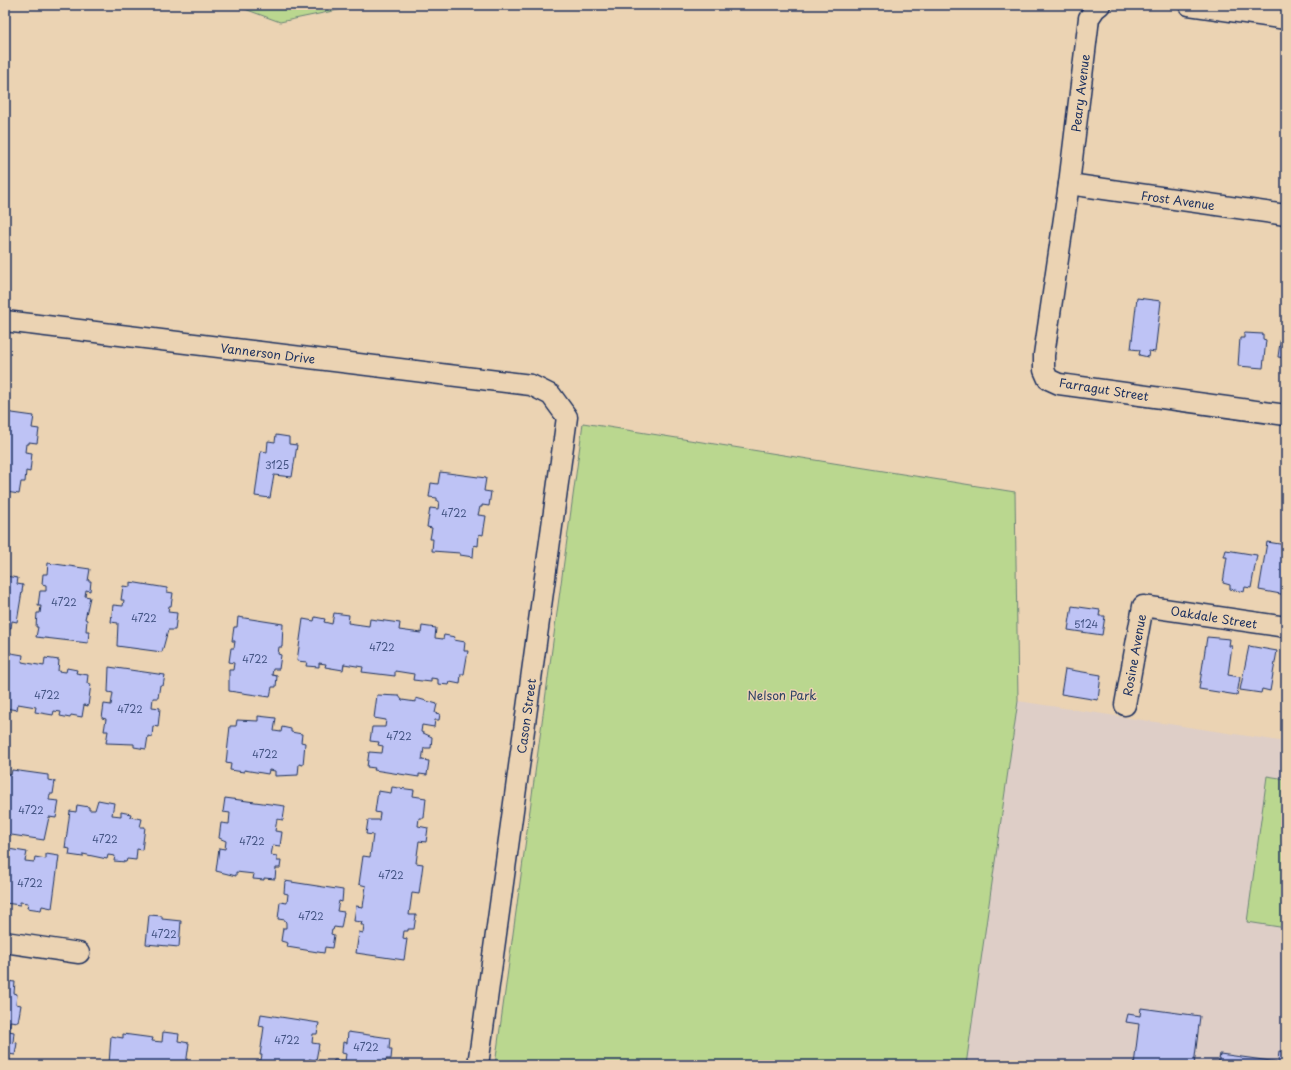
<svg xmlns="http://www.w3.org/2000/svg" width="1291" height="1070" font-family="'Playpen Sans',sans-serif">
<rect width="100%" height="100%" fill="#ebd3b3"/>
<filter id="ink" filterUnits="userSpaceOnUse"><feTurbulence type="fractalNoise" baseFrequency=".025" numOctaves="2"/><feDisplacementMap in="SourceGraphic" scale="8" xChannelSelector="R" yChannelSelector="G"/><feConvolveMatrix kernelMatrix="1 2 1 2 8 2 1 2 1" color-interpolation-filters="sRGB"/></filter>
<g filter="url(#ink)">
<path fill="#decec7" d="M 1018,701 L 1286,742 L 1286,1065 L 966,1065 Z"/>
<g fill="#bad78f" stroke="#6a8376">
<path d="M 234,5 L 362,5 L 280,22 Z"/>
<path d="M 583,423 L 1015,492 L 1018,701 L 966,1065 L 495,1065 Z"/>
<path d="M 1267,776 L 1286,779 L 1286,928 L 1247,922 Z"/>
</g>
<g fill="#bec3f5" stroke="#1b2f5e">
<path d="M 1137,298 L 1161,301 L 1155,352 L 1149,351 L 1148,357 L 1139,355 L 1140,350 L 1131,349 Z"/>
<path d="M 1283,321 L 1286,321 L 1286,358 L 1278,357 Z"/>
<path d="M 1244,333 L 1263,334 L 1263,339 L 1266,340 L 1263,368 L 1238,366 L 1240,338 L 1244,338 Z"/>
<path d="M 5,412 L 34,416 L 32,428 L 39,429 L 37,443 L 29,442 L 29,444 L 26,444 L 25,452 L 32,453 L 30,472 L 26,471 L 25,482 L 21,482 L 19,494 L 6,492 L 7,490 L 5,490 Z"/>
<path d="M 276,435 L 289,437 L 289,444 L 297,445 L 292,477 L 274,475 L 270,498 L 255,496 L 261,451 L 267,452 L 268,441 L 275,442 Z"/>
<path d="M 440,472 L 486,478 L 484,491 L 491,492 L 489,506 L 482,505 L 482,507 L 480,507 L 478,515 L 486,516 L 483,535 L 479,534 L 478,546 L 474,545 L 473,557 L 460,555 L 460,553 L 432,551 L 433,539 L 430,539 L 432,528 L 427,527 L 430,508 L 438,509 L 439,501 L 437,501 L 437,498 L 429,497 L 431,483 L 438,484 Z"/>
<path d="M 1267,542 L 1286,545 L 1286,595 L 1259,590 Z"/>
<path d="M 1226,550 L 1257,555 L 1251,588 L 1245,587 L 1244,592 L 1230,589 L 1230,585 L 1223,583 L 1227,557 L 1224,557 Z"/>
<path d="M 48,563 L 90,569 L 88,581 L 91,581 L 90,591 L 86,590 L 85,596 L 90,597 L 85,619 L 87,620 L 86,631 L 89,631 L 88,643 L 36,637 L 38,627 L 36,627 L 37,613 L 40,613 L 41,606 L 38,606 L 40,591 L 46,591 L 46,585 L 42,584 L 43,574 L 47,574 Z"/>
<path d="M 5,576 L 18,578 L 17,584 L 23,585 L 17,622 L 12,621 L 11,628 L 5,627 Z"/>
<path d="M 130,582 L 167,588 L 167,592 L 173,593 L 171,606 L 169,606 L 168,612 L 177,613 L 175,630 L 168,630 L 162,652 L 117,646 L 118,623 L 111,622 L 113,605 L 123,606 L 124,600 L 121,600 L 123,586 L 130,587 Z"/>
<path d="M 1072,606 L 1100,610 L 1099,616 L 1105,616 L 1102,635 L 1068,630 Z"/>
<path d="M 334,613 L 349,615 L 348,623 L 369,626 L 370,619 L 400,623 L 399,630 L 421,633 L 422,626 L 436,628 L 435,638 L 443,639 L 444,635 L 455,637 L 454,640 L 465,642 L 464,651 L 468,651 L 464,674 L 461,674 L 460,684 L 450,682 L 449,685 L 438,684 L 438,679 L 431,678 L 431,682 L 413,680 L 414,674 L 395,671 L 395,676 L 362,672 L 363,667 L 344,664 L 343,670 L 325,667 L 326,664 L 319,663 L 319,667 L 306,666 L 307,662 L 297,661 L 303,619 L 314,621 L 315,617 L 325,619 L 324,622 L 332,624 Z"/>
<path d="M 238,617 L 283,624 L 282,647 L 279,647 L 278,654 L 281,655 L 279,669 L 273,669 L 272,675 L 277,676 L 276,687 L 272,687 L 270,697 L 229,691 L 229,670 L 233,670 L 234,663 L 229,662 L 231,648 L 234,648 L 235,641 L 232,641 L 234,627 L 237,627 Z"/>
<path d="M 1207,637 L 1230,639 L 1229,646 L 1232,646 L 1228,675 L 1240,677 L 1237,695 L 1199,689 Z"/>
<path d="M 1249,646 L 1277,651 L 1270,691 L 1262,689 L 1261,693 L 1240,690 Z"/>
<path d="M 5,652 L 23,655 L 22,662 L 44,666 L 45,658 L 59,660 L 58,671 L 66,672 L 67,668 L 77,670 L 76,673 L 88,675 L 87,683 L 91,684 L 88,706 L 84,705 L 82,717 L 71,715 L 70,718 L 60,716 L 61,712 L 54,711 L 53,715 L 35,712 L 36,707 L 18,704 L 17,710 L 5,708 Z"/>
<path d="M 109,667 L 165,675 L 163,686 L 160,685 L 158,698 L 153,698 L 152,707 L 160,708 L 158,727 L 153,726 L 152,737 L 148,736 L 146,749 L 134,747 L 134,744 L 106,743 L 108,731 L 104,731 L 106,719 L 102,718 L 104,704 L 111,705 L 113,693 L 108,692 Z"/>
<path d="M 1065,669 L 1101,675 L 1098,700 L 1061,694 Z"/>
<path d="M 377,695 L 399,696 L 402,700 L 416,702 L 416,698 L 437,704 L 435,713 L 440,714 L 439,720 L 435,720 L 434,727 L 422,725 L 421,732 L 432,737 L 431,748 L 424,748 L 422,760 L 429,761 L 427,775 L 419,774 L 419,777 L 374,770 L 375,768 L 367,767 L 369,752 L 382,753 L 383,746 L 378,745 L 379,742 L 370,741 L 372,727 L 385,727 L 386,720 L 374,718 Z"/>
<path d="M 258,716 L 276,718 L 274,731 L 281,732 L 282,727 L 291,729 L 291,732 L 302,734 L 301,742 L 305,743 L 303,765 L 299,764 L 298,775 L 275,776 L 275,771 L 269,770 L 268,774 L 244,770 L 244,772 L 230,770 L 231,764 L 226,763 L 230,726 L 236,726 L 237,720 L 258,721 Z"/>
<path d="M 12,770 L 48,775 L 48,780 L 55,781 L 53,794 L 50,794 L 49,800 L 59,801 L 56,818 L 49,817 L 44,840 L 5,834 L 5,774 L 11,775 Z"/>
<path d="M 392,787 L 414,790 L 413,796 L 426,798 L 424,818 L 419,818 L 418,826 L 428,828 L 426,842 L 419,841 L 416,863 L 423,864 L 419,894 L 412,893 L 409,915 L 416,915 L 414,929 L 408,929 L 408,931 L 404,931 L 403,938 L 407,939 L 404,960 L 356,953 L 359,932 L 363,933 L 364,925 L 361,925 L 362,922 L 354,921 L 356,906 L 363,907 L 366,886 L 359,884 L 363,856 L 370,857 L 373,835 L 366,834 L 368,820 L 379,820 L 380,813 L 375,812 L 378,791 L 391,793 Z"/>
<path d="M 225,798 L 285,806 L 283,820 L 277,819 L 275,831 L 282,832 L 280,846 L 273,845 L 271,855 L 277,856 L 277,861 L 281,861 L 280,868 L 276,868 L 275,879 L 264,878 L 264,880 L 253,879 L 254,874 L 236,872 L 236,876 L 216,871 L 219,848 L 225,849 L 226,841 L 219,838 L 221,823 L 229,824 L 230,813 L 223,812 Z"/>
<path d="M 98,800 L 114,803 L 112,815 L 121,816 L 121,812 L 131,814 L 130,817 L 142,819 L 140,827 L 145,827 L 142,850 L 137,849 L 136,860 L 127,859 L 126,862 L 114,861 L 115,856 L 108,855 L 107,859 L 83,854 L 83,857 L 69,855 L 70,849 L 65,848 L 70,811 L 76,812 L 77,805 L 89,807 L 89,810 L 95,810 Z"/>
<path d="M 8,849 L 27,852 L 25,861 L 34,862 L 35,857 L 46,859 L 46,854 L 59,856 L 52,908 L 42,906 L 41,910 L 27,908 L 28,903 L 20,902 L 20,905 L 5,903 L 5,854 L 7,854 Z"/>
<path d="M 285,881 L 343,890 L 342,902 L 339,901 L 337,911 L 344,912 L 341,928 L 334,927 L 333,930 L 332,930 L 331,934 L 334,935 L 332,948 L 325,947 L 324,953 L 287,947 L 288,943 L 281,941 L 283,928 L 286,928 L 286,923 L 285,920 L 278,919 L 280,902 L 287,903 L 288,894 L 284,893 Z"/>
<path d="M 149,915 L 162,916 L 162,919 L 181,921 L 179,947 L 146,944 Z"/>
<path d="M 5,977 L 6,977 L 5,981 L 15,982 L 14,993 L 17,994 L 16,1004 L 21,1005 L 18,1022 L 10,1021 L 9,1031 L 14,1032 L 13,1042 L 17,1043 L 15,1055 L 9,1054 L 8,1056 L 5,1055 Z"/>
<path d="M 1141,1008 L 1200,1016 L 1194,1065 L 1134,1065 L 1139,1024 L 1126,1022 L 1128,1014 L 1140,1016 Z"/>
<path d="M 261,1014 L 319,1023 L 317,1034 L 313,1034 L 312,1043 L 319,1044 L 316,1060 L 309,1059 L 309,1063 L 307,1063 L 306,1065 L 258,1065 L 259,1060 L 261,1060 L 262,1055 L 260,1055 L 264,1027 L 259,1026 Z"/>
<path d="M 163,1032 L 179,1034 L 178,1041 L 189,1043 L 186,1065 L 107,1065 L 109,1064 L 111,1036 L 123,1038 L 123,1034 L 153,1038 L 152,1041 L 162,1042 Z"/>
<path d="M 348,1032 L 390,1038 L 389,1049 L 392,1049 L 391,1059 L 386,1059 L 385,1065 L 333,1065 L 334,1060 L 345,1061 L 346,1054 L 342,1053 L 343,1042 L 347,1043 Z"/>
<path d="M 1279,1051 L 1286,1052 L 1286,1065 L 1218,1065 L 1220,1054 L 1278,1062 Z"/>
</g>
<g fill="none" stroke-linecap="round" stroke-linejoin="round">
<g stroke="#1b2f5e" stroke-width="23">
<g id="minor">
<path d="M 1100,5 L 1095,9 L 1089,18 L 1069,184 L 1044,355 L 1044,370 L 1048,379 L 1059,384 L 1286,415"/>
<path d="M 1189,5 L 1286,19"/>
<path d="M 1069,184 L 1286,215"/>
<path d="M 5,321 L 531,385 L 551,395 L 567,417 L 478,1065"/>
<path d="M 1125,705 L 1143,606 L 1286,627"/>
<path d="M 5,942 L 79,953"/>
</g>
</g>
<use href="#minor" stroke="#ebd3b3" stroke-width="20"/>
</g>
</g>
<g text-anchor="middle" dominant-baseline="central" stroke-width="3" stroke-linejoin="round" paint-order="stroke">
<g font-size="10" fill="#445484">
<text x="277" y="464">3125</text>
<text x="454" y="512">4722</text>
<text x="64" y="601">4722</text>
<text x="144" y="617">4722</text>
<text x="1086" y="623">5124</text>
<text x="382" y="646">4722</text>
<text x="255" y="658">4722</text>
<text x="47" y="694">4722</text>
<text x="130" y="708">4722</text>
<text x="399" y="735">4722</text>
<text x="265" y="753">4722</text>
<text x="31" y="809">4722</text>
<text x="105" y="838">4722</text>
<text x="252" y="840">4722</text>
<text x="391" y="874">4722</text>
<text x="30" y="882">4722</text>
<text x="311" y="915">4722</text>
<text x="164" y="933">4722</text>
<text x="287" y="1039">4722</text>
<text x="366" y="1046">4722</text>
</g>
<g font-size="12" fill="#1b2f5e" stroke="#ebd3b3">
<text transform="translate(1080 93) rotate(-83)">Peary Avenue</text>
<text transform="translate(1178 200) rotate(8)">Frost Avenue</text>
<text transform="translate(268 353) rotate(7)">Vannerson Drive</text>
<text transform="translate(1104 389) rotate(9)">Farragut Street</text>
<text transform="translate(1214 617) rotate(9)">Oakdale Street</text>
<text transform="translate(1134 655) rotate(-80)">Rosine Avenue</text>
<text transform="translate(526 716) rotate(-82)">Cason Street</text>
</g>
<g font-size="12" fill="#2b4063" stroke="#ebd3b3">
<text x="782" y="695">Nelson Park</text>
</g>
</g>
<rect width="1291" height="1070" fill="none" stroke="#ebd3b3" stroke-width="20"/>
<rect x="10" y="10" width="1271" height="1050" fill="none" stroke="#1b2f5e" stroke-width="1.5" filter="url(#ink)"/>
</svg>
